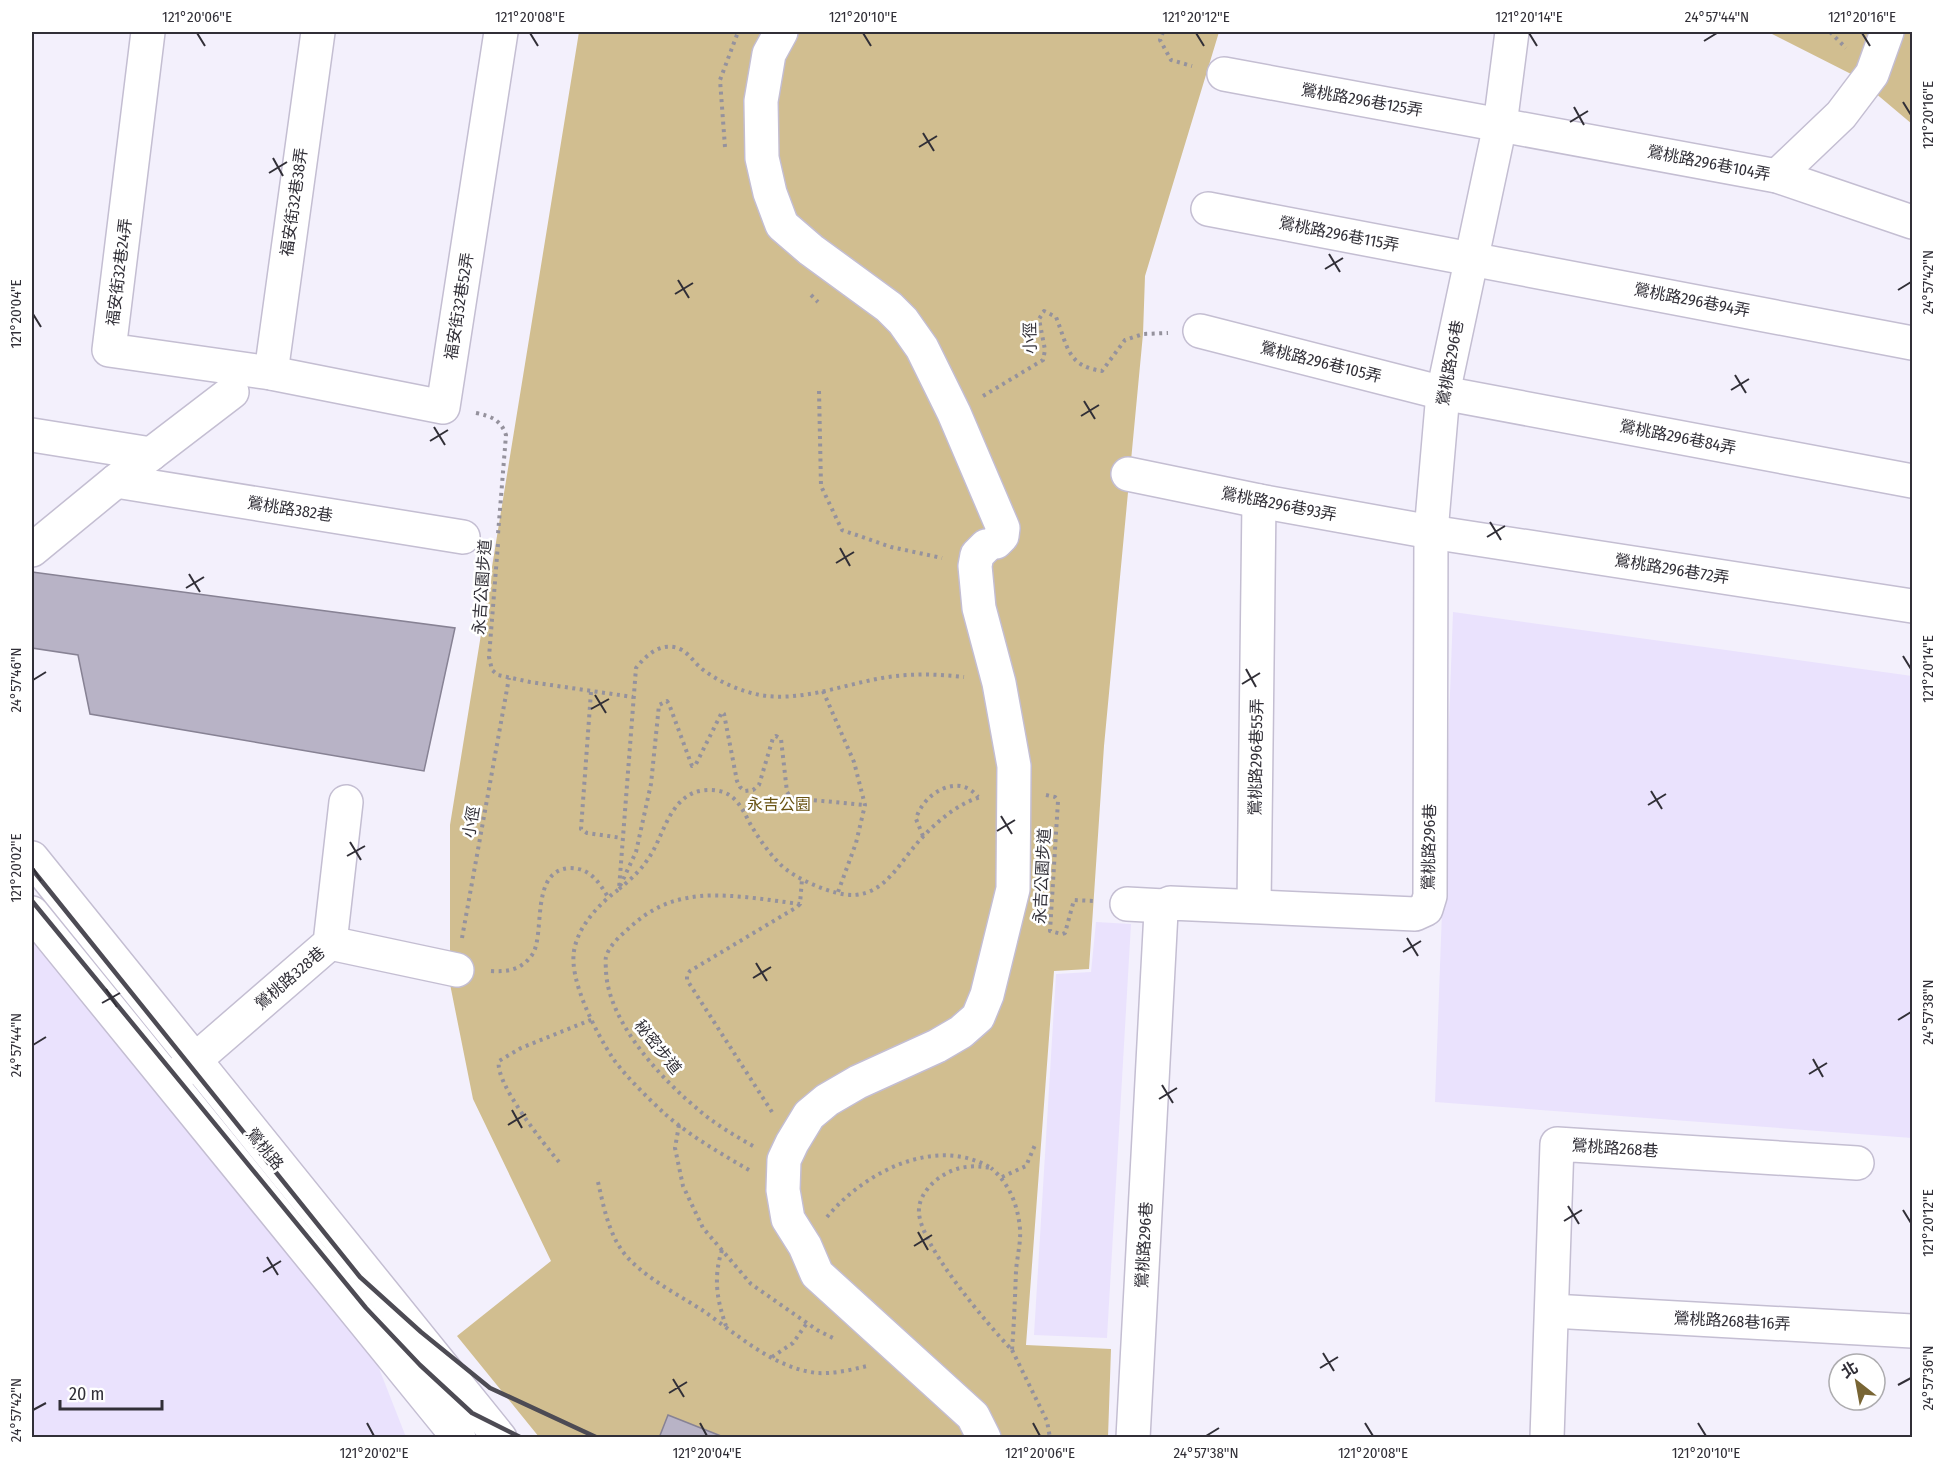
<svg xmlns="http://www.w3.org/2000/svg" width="1944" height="1469" font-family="'Fira Sans Condensed','Noto Sans TC',sans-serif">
<rect width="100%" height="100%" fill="#f3f0fc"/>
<g fill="#eae2fd">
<path d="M 1453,612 L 1912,676 L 1912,1138 L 1435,1102 Z"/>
<path d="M 1096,922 L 1131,924 L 1107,1338 L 1034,1335 L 1056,974 L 1091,972 Z"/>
<path d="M 32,937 L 373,1353 L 406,1437 L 32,1437 Z"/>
</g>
<g fill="#d1be90">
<path d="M 579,32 L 1219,32 L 1145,276 L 1143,334 L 1104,746 L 1089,969 L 1054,971 L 1026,1345 L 1111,1349 L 1108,1437 L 539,1437 L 457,1336 L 551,1261 L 473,1099 L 450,984 L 450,825 Z"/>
<path d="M 1768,32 L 1912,32 L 1912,124 L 1855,76 Z"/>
</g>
<g fill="#b8b3c6" stroke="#878294" stroke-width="1.5">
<path d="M 32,572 L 455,628 L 424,771 L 90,714 L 78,655 L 32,648 Z"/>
<path d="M 668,1415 L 726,1438 L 659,1438 Z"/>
</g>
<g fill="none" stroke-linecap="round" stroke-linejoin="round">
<g stroke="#c4bed2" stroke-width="36">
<g id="minor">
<path d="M 148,32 L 109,350 L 271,373 L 443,407 L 501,32"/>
<path d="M 781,32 L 769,54 L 761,101 L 762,158 L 770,193 L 782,225 L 811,250 L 889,307 L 903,321 L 922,348 L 954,413 L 1003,528 L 1002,536 L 996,542"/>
<path d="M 1224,74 L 1777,176 L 1912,222"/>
<path d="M 1777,176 L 1841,115 L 1872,74 L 1887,32"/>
<path d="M 1208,209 L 1912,343"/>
<path d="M 1200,331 L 1443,393 L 1912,481"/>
<path d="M 271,373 L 318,32"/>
<path d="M 32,435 L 151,454 L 116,481 L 463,537"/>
<path d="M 151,454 L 232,392"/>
<path d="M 1128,474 L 1259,501 L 1431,532 L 1912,606"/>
<path d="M 32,550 L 116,481"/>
<path d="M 1127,904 L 1164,906"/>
<path d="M 1254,906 L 1259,501"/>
<path d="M 330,943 L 457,970"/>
<path d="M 173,1079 L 330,943 L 346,802"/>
<path d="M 1552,1311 L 1912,1331"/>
<path d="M 984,1438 L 973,1416 L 817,1274 L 805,1246 L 788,1219 L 783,1190 L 784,1160 L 792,1143 L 809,1115 L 827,1100 L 858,1082 L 937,1046 L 961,1032 L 978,1017 L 987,995 L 1013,889 L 1014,766 L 999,683 L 979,608 L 975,566 L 977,555 L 986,546"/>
<path d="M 1133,1438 L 1161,912 L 1164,906 L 1170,903 L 1415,914 L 1426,909 L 1430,896 L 1431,532 L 1443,393 L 1500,125 L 1512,32"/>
<path d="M 1547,1438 L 1557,1144 L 1857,1163"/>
</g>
</g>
<g stroke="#c4bed2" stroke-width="36">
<g id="major">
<path d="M 32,858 L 500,1438"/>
<path d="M 32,913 L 459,1438"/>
</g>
</g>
<g stroke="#95929d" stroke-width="4" stroke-dasharray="3 4.5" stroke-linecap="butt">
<path d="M 1163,32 L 1160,40 L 1171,60 L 1192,66"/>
<path d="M 1830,32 L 1846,48"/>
<path d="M 725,147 L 720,80 L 738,32"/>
<path d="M 811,295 L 818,302"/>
<path d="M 819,391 L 821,486 L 842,530 L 891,547 L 942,558"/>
<path d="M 983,396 L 1043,360 L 1045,350 L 1039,319 L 1044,311 L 1056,317 C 1068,347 1067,366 1102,371 L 1125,340 L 1143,334 L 1168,333"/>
<path d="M 476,413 C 491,416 501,420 506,435 L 498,534"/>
<path d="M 498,544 L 489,657 L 492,670 L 498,675 L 530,682 L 633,697"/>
<path d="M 823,691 L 854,762 L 865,805 L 856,843 L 838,892"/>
<path d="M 591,692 L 581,829 L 587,833 L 622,838"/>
<path d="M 1046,795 L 1055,797 L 1058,801 L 1050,931 L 1062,934 L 1065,933 L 1074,900 L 1095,901"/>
<path d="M 923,836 L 916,819 C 923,793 959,772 978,797"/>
<path d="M 620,886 L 636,852 L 651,784 L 659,705 L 667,701 L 669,704 L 692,766 L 696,764 L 722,712 L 724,714 L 737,781 L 740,787 L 745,791 L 753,790 L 759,785 L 773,738 L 776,736 L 781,739 L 787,792 L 791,798 L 865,805"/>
<path d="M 619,889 C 630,880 640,871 648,859 C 663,838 667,805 693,793 C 705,788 723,789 732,797 C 742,805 746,817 752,827 C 760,840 769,853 780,864 C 793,878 834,896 854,895 C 886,893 900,862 919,841 C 935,823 958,803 981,797"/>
<path d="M 462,938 L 509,678"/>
<path d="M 491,971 C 508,972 521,970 532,955 C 546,935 529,870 570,868 C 590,868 599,882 608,897"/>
<path d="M 772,1112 L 687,980 L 687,975 L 690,971 L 797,907 L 800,904"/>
<path d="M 679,1125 L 675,1148 L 683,1186 L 703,1228 L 751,1284 L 817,1330 L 835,1339"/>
<path d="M 753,1146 C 734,1135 716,1125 700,1111 C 662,1080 608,1022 606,971 C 606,967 605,961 606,957 C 609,946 620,936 628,929 C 645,913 664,902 687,898 C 719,891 767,900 800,904 L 802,879"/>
<path d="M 559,1162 C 544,1144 494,1082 499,1061 L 521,1048 L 593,1019"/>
<path d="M 749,1170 C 720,1153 690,1136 665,1114 C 648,1098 625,1076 612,1057 C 596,1032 569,981 574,951 C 578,926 599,904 619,889 L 636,668 C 647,654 663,640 682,650 C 690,655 695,663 702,669 C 719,682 740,691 760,695 C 801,702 842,685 882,678 C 910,673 936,674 964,677"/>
<path d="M 1002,1177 L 1026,1166 L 1035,1145"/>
<path d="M 598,1182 C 604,1208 609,1237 628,1258 C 649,1280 677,1294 702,1310 C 737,1334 773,1368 817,1373 C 833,1374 851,1370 867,1366"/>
<path d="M 827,1217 C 864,1172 936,1135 991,1168 C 970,1164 952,1167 935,1181 C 926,1189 918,1200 919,1213 C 921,1246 988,1325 1012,1350 C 1014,1324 1015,1298 1016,1271 C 1017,1257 1021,1243 1020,1229 C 1018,1205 1009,1183 991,1168"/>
<path d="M 722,1250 C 713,1278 717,1300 726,1326"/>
<path d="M 1012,1350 L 1047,1421 L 1050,1438"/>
<path d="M 772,1357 L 793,1343 L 807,1323"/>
</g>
<use href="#minor" stroke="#fff" stroke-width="33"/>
<use href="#major" stroke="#fff" stroke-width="33"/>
<g stroke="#4d4b54" stroke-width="4.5">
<path d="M 32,869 L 360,1277 L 421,1332 L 490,1388 L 598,1438"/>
<path d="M 32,901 L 366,1308 L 420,1365 L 472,1413 L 522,1438"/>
</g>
</g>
<path fill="none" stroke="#312f37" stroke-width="2" d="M 197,33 L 205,46M 530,33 L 538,46M 863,33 L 871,46M 1196,33 L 1204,46M 1529,33 L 1537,46M 1862,33 L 1870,46M 1704,41 L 1717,33M 1903,102 L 1911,115M 1574,107 L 1584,125M 1570,122 L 1588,111M 923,133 L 934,151M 919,147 L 937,136M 273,158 L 283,176M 269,173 L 287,162M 1329,254 L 1340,272M 1325,269 L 1343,258M 678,280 L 689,298M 1898,290 L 1911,282M 675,294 L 693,283M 33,314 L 41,327M 1735,375 L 1746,393M 1731,390 L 1749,379M 1084,401 L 1095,419M 1081,416 L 1099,405M 434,427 L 445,445M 430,441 L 448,430M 1490,522 L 1501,540M 1487,537 L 1505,526M 840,548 L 850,566M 836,563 L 854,552M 189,574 L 200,592M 186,588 L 204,577M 1903,656 L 1911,669M 1246,669 L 1256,687M 33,680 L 46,672M 1242,684 L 1260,673M 595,695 L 606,713M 591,709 L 609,699M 1651,791 L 1662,809M 1648,805 L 1666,794M 1001,816 L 1012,834M 997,831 L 1015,820M 350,842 L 361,860M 347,856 L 365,846M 33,868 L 41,881M 1407,938 L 1418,956M 1403,952 L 1421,941M 756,963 L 767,981M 753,978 L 771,967M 106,989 L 117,1007M 102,1003 L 120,993M 1898,1020 L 1911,1012M 33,1045 L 46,1037M 1813,1059 L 1823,1077M 1809,1074 L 1827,1063M 1162,1085 L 1173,1103M 1159,1099 L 1177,1088M 512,1110 L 522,1128M 508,1125 L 526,1114M 1568,1206 L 1579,1224M 1903,1210 L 1911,1223M 1564,1221 L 1582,1210M 918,1232 L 928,1250M 914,1246 L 932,1235M 267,1257 L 278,1275M 263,1272 L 281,1261M 1323,1353 L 1334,1371M 1320,1368 L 1338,1357M 673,1379 L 684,1397M 1898,1385 L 1911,1378M 669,1393 L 687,1382M 33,1410 L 46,1403M 367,1423 L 374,1436M 700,1423 L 707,1436M 1033,1423 L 1040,1436M 1365,1423 L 1373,1436M 1698,1423 L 1706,1436M 1206,1436 L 1219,1428"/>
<g text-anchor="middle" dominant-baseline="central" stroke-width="5" stroke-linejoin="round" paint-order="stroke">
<g font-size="16" fill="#312f37" stroke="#fff">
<text transform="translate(1362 100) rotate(10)">鶯桃路296巷125弄</text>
<text transform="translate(1709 163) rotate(11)">鶯桃路296巷104弄</text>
<text transform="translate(294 202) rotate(-82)">福安街32巷38弄</text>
<text transform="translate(1339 234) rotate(11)">鶯桃路296巷115弄</text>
<text transform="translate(119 272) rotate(-83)">福安街32巷24弄</text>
<text transform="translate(1692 300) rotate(11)">鶯桃路296巷94弄</text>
<text transform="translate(459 306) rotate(-81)">福安街32巷52弄</text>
<text transform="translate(1030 338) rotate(-91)">小徑</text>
<text transform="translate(1321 362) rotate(14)">鶯桃路296巷105弄</text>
<text transform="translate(1450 363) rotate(-80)">鶯桃路296巷</text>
<text transform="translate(1678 437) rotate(11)">鶯桃路296巷84弄</text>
<text transform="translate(1279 504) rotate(11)">鶯桃路296巷93弄</text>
<text transform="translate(290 509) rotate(9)">鶯桃路382巷</text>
<text transform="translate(1672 569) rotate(9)">鶯桃路296巷72弄</text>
<text transform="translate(482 587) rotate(-86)">永吉公園步道</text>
<text transform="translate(1256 757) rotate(-89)">鶯桃路296巷55弄</text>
<text transform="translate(471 822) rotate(-80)">小徑</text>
<text transform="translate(1429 847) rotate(-89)">鶯桃路296巷</text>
<text transform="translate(1042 876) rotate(-87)">永吉公園步道</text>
<text transform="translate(290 978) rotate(-41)">鶯桃路328巷</text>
<text transform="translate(658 1047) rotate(51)">秘密步道</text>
<text transform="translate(1615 1148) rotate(4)">鶯桃路268巷</text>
<text transform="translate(265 1149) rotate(51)">鶯桃路</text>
<text transform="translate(1144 1245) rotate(-87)">鶯桃路296巷</text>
<text transform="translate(1732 1321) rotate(3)">鶯桃路268巷16弄</text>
</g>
<g font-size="16" fill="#695314" stroke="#fff">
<text x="779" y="804">永吉公園</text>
</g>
</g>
<rect width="1944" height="1469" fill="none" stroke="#ffffff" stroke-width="66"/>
<g transform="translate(1857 1382) rotate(329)"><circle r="28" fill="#ffffff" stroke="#adacaf" stroke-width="1.5"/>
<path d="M0-4.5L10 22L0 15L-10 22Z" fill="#786534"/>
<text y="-9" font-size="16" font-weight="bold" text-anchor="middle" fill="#312f37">北</text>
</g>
<path d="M60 1400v9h102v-9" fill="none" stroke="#312f37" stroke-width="3"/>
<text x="69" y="1400" font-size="18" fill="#312f37" stroke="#ffffff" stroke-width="4.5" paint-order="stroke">20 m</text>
<rect x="33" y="33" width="1878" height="1403" fill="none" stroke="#312f37" stroke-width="2"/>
<g font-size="15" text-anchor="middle" fill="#312f37">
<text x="197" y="22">121°20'06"E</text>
<text x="530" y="22">121°20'08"E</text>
<text x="863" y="22">121°20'10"E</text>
<text x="1196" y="22">121°20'12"E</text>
<text x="1529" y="22">121°20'14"E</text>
<text x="1717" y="22">24°57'44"N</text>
<text x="1862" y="22">121°20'16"E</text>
<text transform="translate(1928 115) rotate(-90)" y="5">121°20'16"E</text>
<text transform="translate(1928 282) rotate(-90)" y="5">24°57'42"N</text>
<text transform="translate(16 314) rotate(-90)" y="5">121°20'04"E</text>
<text transform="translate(1928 669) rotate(-90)" y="5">121°20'14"E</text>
<text transform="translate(16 680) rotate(-90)" y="5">24°57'46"N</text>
<text transform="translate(16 868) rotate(-90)" y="5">121°20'02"E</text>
<text transform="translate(1928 1012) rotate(-90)" y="5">24°57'38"N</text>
<text transform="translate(16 1045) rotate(-90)" y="5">24°57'44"N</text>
<text transform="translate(1928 1223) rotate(-90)" y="5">121°20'12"E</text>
<text transform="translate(1928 1378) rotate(-90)" y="5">24°57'36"N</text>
<text transform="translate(16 1410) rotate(-90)" y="5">24°57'42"N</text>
<text x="374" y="1458">121°20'02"E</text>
<text x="707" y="1458">121°20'04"E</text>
<text x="1040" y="1458">121°20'06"E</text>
<text x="1206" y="1458">24°57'38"N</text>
<text x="1373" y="1458">121°20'08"E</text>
<text x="1706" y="1458">121°20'10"E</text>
</g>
</svg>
